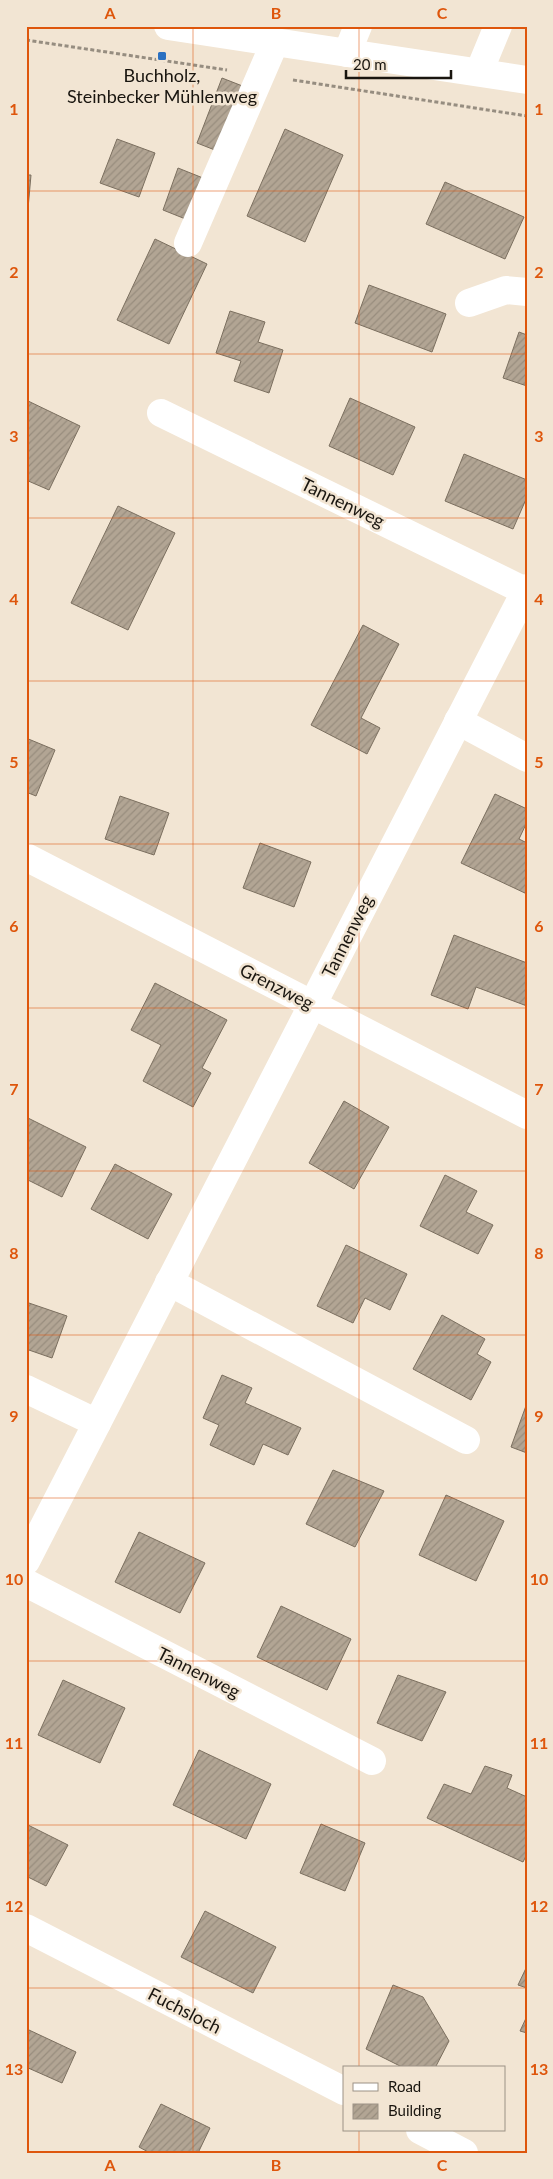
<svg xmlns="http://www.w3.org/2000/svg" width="553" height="2179" font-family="Lato,sans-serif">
<defs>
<pattern id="building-hatch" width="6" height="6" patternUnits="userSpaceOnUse" patternTransform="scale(1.25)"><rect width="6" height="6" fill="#b2a594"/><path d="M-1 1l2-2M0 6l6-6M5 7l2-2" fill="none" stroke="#988d7e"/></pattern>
</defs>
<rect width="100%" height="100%" fill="#f2e5d3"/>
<g fill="url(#building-hatch)" stroke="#7b6f5f">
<path d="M 222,78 L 245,87 L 220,152 L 197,143 Z"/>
<path d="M 285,129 L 343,155 L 305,242 L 247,216 Z"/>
<path d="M 117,139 L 155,153 L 139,197 L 100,183 Z"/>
<path d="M 178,168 L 203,178 L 188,220 L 163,210 Z"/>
<path d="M 26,175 L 31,175 L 27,220 L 26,220 Z"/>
<path d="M 445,182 L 524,217 L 505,259 L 426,224 Z"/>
<path d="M 155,239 L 207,264 L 169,344 L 117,320 Z"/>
<path d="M 369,285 L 446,314 L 432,352 L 355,323 Z"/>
<path d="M 230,311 L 265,322 L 258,342 L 283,350 L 269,393 L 234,381 L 241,361 L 216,353 Z"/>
<path d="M 519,332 L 527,335 L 527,386 L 503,378 Z"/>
<path d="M 350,398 L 415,427 L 393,475 L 329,446 Z"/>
<path d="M 26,400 L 80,426 L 49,490 L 26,480 Z"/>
<path d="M 464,454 L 527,480 L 527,497 L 513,529 L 445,501 Z"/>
<path d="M 118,506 L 175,533 L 128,630 L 71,603 Z"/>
<path d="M 363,625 L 399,644 L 361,718 L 380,728 L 367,754 L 311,725 Z"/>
<path d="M 26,738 L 55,750 L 36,796 L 26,792 Z"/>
<path d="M 495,794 L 527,809 L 527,822 L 519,839 L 527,843 L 527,894 L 461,863 Z"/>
<path d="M 120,796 L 169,813 L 154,855 L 105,839 Z"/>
<path d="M 260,843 L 311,862 L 294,907 L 243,888 Z"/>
<path d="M 454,935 L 527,963 L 527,1006 L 476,987 L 468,1009 L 431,995 Z"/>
<path d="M 155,983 L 227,1020 L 202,1068 L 211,1073 L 193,1107 L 143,1081 L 161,1045 L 131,1030 Z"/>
<path d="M 344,1101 L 389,1127 L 354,1189 L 309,1163 Z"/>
<path d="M 26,1117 L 86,1147 L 62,1197 L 26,1179 Z"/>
<path d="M 115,1164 L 172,1194 L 148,1239 L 91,1209 Z"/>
<path d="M 445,1175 L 477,1191 L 466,1212 L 493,1225 L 478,1254 L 420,1226 Z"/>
<path d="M 346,1245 L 407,1274 L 390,1310 L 365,1298 L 353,1323 L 317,1306 Z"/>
<path d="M 26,1302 L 67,1316 L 52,1358 L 26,1349 Z"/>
<path d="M 442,1315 L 485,1339 L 477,1354 L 491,1362 L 471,1400 L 413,1369 Z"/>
<path d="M 222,1375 L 252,1388 L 245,1403 L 301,1428 L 288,1455 L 263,1444 L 254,1465 L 210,1445 L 219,1425 L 203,1418 Z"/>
<path d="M 527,1403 L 527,1453 L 511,1447 Z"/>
<path d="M 333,1470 L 384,1491 L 355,1547 L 306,1524 Z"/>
<path d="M 446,1495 L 504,1521 L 476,1581 L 419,1555 Z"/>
<path d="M 139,1532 L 205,1563 L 180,1613 L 115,1582 Z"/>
<path d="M 281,1606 L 351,1639 L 327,1690 L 257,1657 Z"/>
<path d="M 398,1675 L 446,1692 L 422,1741 L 377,1723 Z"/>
<path d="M 63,1680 L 125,1708 L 100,1763 L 38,1735 Z"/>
<path d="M 199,1750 L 271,1784 L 246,1839 L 173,1805 Z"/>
<path d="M 485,1766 L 512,1775 L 507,1788 L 527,1797 L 527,1854 L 523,1862 L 427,1818 L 444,1784 L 471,1794 Z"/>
<path d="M 26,1824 L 68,1845 L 46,1886 L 26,1876 Z"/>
<path d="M 321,1824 L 365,1843 L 345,1891 L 300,1873 Z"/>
<path d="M 205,1911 L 276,1947 L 253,1993 L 181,1957 Z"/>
<path d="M 527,1966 L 527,1988 L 518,1985 Z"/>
<path d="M 393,1985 L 423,1997 L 449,2041 L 435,2068 L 404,2068 L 366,2049 Z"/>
<path d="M 527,2016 L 527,2033 L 520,2031 Z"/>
<path d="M 29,2030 L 76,2052 L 62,2083 L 26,2067 L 26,2036 Z"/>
<path d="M 161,2104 L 210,2128 L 198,2153 L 150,2153 L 139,2147 Z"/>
</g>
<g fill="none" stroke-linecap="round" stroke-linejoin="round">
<g stroke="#968d80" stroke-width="3" stroke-dasharray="4 2.5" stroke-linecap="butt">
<path d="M 26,40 L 227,70"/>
<path d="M 293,80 L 527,116"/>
</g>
<g stroke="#fff" stroke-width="28">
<path d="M 168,26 L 527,80"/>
<path d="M 347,53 L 358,26"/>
<path d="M 479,72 L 498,26"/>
<path d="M 188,243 L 275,42"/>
<path d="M 469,303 L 506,290 L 527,292"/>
<path d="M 161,413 L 525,591"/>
<path d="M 458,721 L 527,758"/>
<path d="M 26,857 L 527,1115"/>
<path d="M 169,1282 L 466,1440"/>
<path d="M 26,1389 L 97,1423"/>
<path d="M 26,1561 L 527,588"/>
<path d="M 26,1583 L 372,1761"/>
<path d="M 26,1928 L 344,2091"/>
<path d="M 420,2130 L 464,2153"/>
</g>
</g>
<path fill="none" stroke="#de560c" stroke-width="1" stroke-opacity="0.55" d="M 193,26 L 193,2153M 359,26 L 359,2068M 26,191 L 527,191M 26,354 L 527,354M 26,518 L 527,518M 26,681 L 527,681M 26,844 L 527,844M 26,1008 L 527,1008M 26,1171 L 527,1171M 26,1335 L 527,1335M 26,1498 L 527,1498M 26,1661 L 527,1661M 26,1825 L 527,1825M 26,1988 L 527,1988M 359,2130 L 359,2153"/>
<rect fill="#2b70c1" stroke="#f2e5d3" stroke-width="2" x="157" y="51" width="10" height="10" rx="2.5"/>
<g text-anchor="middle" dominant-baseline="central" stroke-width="5" stroke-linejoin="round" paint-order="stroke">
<g font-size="18" fill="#19150f" stroke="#f2e5d3">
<text x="162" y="75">Buchholz,<tspan x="162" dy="21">Steinbecker Mühlenweg</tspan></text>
</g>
<g font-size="18" fill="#19150f" stroke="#f2e5d3">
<text transform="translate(343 502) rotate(26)">Tannenweg</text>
<text transform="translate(347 936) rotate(-63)">Tannenweg</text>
<text transform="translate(277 986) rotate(27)">Grenzweg</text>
<text transform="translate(199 1672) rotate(27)">Tannenweg</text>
<text transform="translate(185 2010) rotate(27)">Fuchsloch</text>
</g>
</g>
<rect width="553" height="2179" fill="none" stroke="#f2e5d3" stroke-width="55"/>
<rect x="343" y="2066" width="162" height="65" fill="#f2e5d3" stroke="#9b9285"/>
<rect x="353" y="2083" width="25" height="8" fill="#ffffff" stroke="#9b9285"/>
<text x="388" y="2092" font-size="15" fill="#19150f">Road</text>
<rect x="353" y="2104" width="25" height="15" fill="url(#building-hatch)" stroke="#9b9285"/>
<text x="388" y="2116" font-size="15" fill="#19150f">Building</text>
<path d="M346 70v8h105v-8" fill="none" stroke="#19150f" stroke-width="2.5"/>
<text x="353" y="70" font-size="15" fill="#19150f" stroke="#f2e5d3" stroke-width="4" paint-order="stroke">20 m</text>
<rect x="28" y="28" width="498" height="2124" fill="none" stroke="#de560c" stroke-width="2"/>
<g font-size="16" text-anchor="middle" font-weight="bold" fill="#de560c">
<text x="110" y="19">A</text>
<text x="276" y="19">B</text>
<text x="442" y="19">C</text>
<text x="14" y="115">1</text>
<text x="539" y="115">1</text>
<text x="14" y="278">2</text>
<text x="539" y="278">2</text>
<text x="14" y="442">3</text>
<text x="539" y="442">3</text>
<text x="14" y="605">4</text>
<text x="539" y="605">4</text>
<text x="14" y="768">5</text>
<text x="539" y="768">5</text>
<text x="14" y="932">6</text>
<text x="539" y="932">6</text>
<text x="14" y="1095">7</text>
<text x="539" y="1095">7</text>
<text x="14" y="1259">8</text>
<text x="539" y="1259">8</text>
<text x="14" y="1422">9</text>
<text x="539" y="1422">9</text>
<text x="14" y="1585">10</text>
<text x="539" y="1585">10</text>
<text x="14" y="1749">11</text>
<text x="539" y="1749">11</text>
<text x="14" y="1912">12</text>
<text x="539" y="1912">12</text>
<text x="14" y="2075">13</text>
<text x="539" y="2075">13</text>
<text x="110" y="2171">A</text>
<text x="276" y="2171">B</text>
<text x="442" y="2171">C</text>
</g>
</svg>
